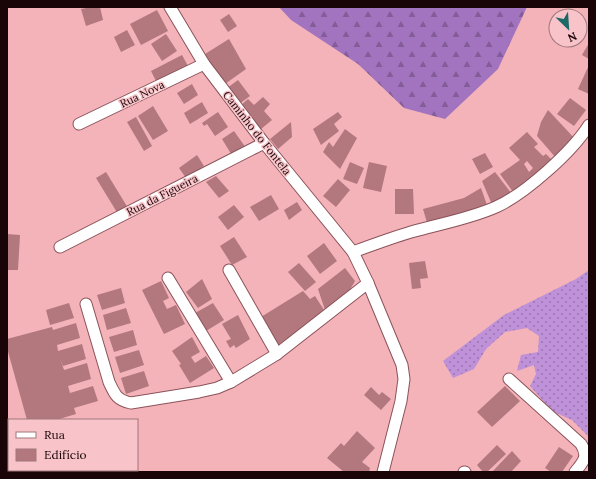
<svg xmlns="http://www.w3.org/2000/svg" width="596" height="479" font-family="Lora,serif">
<defs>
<pattern id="grass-dots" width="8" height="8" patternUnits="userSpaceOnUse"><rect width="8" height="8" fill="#be91d9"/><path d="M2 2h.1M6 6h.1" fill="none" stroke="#9a74ae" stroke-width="1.8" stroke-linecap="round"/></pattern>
<pattern id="forest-firs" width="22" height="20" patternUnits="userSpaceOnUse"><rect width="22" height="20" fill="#a273be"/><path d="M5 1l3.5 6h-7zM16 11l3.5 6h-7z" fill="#835c98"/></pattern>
</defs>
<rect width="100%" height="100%" fill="#f3b3b9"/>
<path fill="url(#grass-dots)" d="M 589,270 L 589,437 L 572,420 L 552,411 L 530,386 L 536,374 L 534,365 L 517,371 L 521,355 L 538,352 L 539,336 L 527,328 L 505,332 L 486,349 L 474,369 L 453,378 L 443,361 L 504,315 L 576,279 Z"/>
<path fill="url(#forest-firs)" d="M 279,7 L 527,7 L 498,69 L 445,119 L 404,108 L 358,64 L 291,20 Z"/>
<g fill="#b3777e" fill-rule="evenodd">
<path d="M 92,7 L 100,7 L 103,20 L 86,26 L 81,9 Z"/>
<path d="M 157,10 L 168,31 L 141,45 L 130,24 Z"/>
<path d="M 229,14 L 237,26 L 228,32 L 220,20 Z"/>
<path d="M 127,30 L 135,45 L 121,52 L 114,37 Z"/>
<path d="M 166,34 L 177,51 L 162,61 L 151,44 Z"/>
<path d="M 229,39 L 246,69 L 225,84 L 205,54 Z"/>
<path d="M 589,43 L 589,59 L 582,55 Z"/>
<path d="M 182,55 L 188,66 L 158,85 L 151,71 Z"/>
<path d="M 589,65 L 589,94 L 578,89 Z"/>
<path d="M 238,80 L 250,96 L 239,104 L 227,88 Z"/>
<path d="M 192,84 L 198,95 L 184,104 L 177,93 Z"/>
<path d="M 263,97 L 270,104 L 264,111 L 272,120 L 261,129 L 240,106 L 248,99 L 254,105 Z"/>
<path d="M 570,98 L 586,110 L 574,126 L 557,114 Z"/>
<path d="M 202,102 L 208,113 L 190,124 L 184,113 Z"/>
<path d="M 153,106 L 168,131 L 153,140 L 138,116 Z"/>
<path d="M 548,110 L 576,140 L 556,158 L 537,136 L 541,122 Z"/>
<path d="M 218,112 L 228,127 L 215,136 L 207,124 L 204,126 L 202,123 Z"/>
<path d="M 338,112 L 342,117 L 334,124 L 339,131 L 321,145 L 313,129 Z"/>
<path d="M 136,117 L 152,146 L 144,151 L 127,122 Z"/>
<path d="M 291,122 L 292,137 L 278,149 L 270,139 Z"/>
<path d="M 345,129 L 357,138 L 340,169 L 323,152 L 329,142 L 333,147 Z"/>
<path d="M 234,131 L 246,148 L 233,157 L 222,139 Z"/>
<path d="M 527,132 L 538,144 L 534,147 L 543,156 L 546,154 L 553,161 L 513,192 L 500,174 L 520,160 L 509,148 ZM 527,161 L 533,168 L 529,172 L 524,164 Z"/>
<path d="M 485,153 L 493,167 L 480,174 L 472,159 Z"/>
<path d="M 197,155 L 204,166 L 186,178 L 179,168 Z"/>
<path d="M 350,162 L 364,168 L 357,184 L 343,179 Z"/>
<path d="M 369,162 L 387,166 L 381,192 L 363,188 Z"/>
<path d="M 106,172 L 128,208 L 118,214 L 96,178 Z"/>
<path d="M 495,172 L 512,194 L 493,207 L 482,181 Z"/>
<path d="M 216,176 L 229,191 L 219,198 L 206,182 Z"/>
<path d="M 338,179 L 350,190 L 336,207 L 323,196 Z"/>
<path d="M 481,188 L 487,205 L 467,212 L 446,217 L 447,220 L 428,226 L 423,209 L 464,198 Z"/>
<path d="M 395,189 L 413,189 L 414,214 L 395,214 Z"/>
<path d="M 271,195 L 279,209 L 259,221 L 250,207 Z"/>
<path d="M 297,202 L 302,210 L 289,220 L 284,210 Z"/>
<path d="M 234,205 L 244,217 L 228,230 L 218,217 Z"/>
<path d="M 7,234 L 20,235 L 18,270 L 7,270 Z"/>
<path d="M 234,237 L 247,257 L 232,265 L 220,246 Z"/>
<path d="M 324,243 L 337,261 L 320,274 L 307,256 Z"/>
<path d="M 425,261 L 428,278 L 420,279 L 421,288 L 412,289 L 409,263 Z"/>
<path d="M 299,263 L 316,282 L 305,291 L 288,272 Z"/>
<path d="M 345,268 L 355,281 L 347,295 L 326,313 L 318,289 Z"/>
<path d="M 202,279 L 212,299 L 198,308 L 186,292 Z"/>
<path d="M 161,281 L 169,298 L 163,301 L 167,309 L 176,305 L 185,324 L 164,334 L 142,290 Z"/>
<path d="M 121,288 L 125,303 L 102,310 L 97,295 Z"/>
<path d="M 303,291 L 310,299 L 315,296 L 326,313 L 278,345 L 261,317 Z"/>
<path d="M 69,303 L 74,318 L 50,325 L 46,310 Z"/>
<path d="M 213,303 L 224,320 L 206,331 L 195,313 Z"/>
<path d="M 126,308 L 131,323 L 107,330 L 103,315 Z"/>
<path d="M 238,315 L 250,339 L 236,348 L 234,345 L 230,348 L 226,341 L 231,339 L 222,324 Z"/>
<path d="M 76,323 L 80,338 L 57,345 L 58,351 L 82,344 L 86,359 L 63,366 L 60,358 L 64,370 L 87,363 L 91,379 L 68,386 L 70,393 L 93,386 L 98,401 L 74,408 L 76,414 L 56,420 L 27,420 L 7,348 L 7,339 L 52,327 L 53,330 Z"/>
<path d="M 133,330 L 137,345 L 114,352 L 109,337 Z"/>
<path d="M 192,337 L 200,352 L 191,357 L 195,363 L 206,356 L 214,368 L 190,383 L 179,365 L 181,364 L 172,351 Z"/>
<path d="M 139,350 L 144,365 L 120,373 L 115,357 Z"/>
<path d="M 144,371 L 149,386 L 126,394 L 121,378 Z"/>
<path d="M 505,386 L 520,401 L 492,427 L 477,412 Z"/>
<path d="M 371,387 L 379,395 L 382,392 L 391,399 L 381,410 L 364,395 Z"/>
<path d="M 357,431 L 375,448 L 362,462 L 370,468 L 369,472 L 344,472 L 327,458 L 341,443 L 344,446 Z"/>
<path d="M 497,445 L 506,454 L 487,472 L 483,472 L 477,465 Z"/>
<path d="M 559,447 L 573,456 L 562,472 L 551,472 L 545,468 Z"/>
<path d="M 512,451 L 521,461 L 511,472 L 492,472 Z"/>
</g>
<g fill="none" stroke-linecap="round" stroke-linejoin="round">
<g stroke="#8b535a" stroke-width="13">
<g id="street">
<path d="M 170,7 L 204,64 L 264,143 L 353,252 L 368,283 L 402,365 L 404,379 L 401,401 L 383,472"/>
<path d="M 79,124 L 204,64"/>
<path d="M 60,247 L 264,143"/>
<path d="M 353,252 C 372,245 391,238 411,232 C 439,224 469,219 496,207 C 525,194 572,152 589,125"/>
<path d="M 229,270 L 277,354"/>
<path d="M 168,278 L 231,382"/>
<path d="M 86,304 L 109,382 C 115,395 117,400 131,403 L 199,392 L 217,388 L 231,382 L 277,354 L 368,283"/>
<path d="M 509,379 L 581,444 C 589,457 583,462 575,472"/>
<path d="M 464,472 L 465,472"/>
</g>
</g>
<use href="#street" stroke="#fff" stroke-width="11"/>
</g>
<g text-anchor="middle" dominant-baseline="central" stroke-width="3" stroke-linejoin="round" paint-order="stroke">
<g font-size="11" fill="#190508" stroke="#f8c4c9">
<text transform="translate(142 94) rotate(-26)">Rua Nova</text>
<text transform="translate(257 133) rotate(52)">Caminho do Fontela</text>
<text transform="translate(162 195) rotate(-27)">Rua da Figueira</text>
</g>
</g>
<rect width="596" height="479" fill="none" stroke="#190508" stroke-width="16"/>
<rect x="8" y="419" width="130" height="52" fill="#f8c4c9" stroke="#9f787c"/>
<rect x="16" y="432" width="20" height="6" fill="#ffffff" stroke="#9f787c"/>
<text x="44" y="439" font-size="12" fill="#190508">Rua</text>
<rect x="16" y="449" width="20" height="12" fill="#b3777e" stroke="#9f787c"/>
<text x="44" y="459" font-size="12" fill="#190508">Edifício</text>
<g transform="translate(568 28) rotate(155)"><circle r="19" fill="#f8c4c9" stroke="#9f787c"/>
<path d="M0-3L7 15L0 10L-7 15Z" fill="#1c6966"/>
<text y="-6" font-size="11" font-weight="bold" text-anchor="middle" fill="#190508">N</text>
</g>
</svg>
